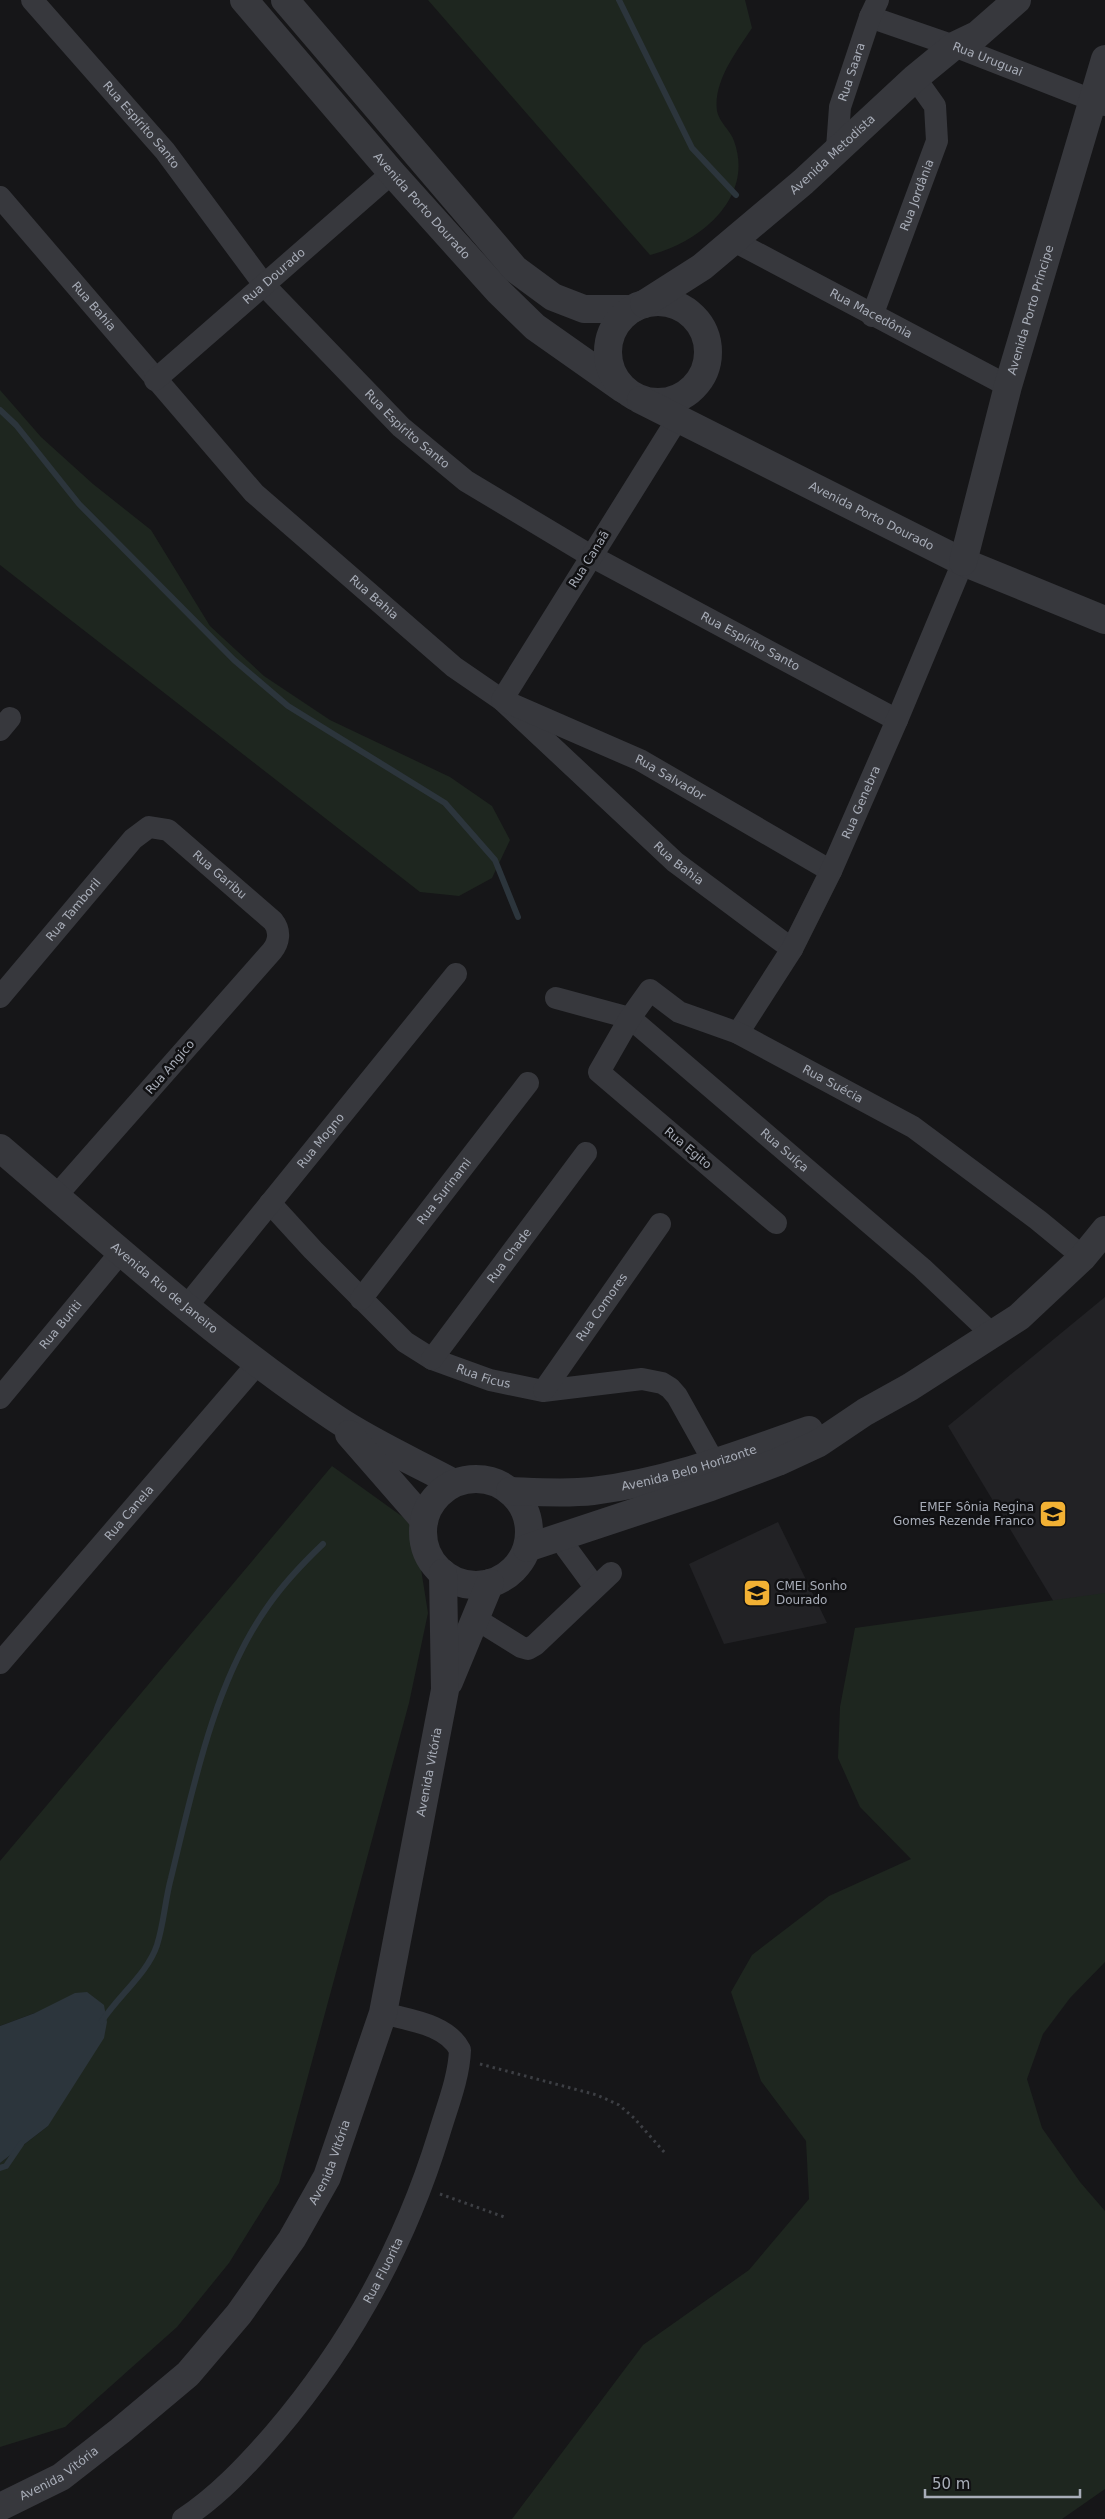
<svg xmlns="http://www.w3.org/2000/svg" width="1105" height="2519" font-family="'DejaVu Sans',sans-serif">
<rect width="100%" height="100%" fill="#161618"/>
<g fill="#222225">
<path d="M 1105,1297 L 1105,1602 L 1066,1622 L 948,1426 Z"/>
<path d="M 778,1522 L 827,1623 L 724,1644 L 689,1564 Z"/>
</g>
<g fill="#1e261f">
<path d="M 428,0 L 745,0 L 752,28 C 737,51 713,81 717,111 C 719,122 731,131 734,141 C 755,198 699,243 650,255 Z"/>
<path d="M 0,390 L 41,437 L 93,484 L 151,530 L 210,626 L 264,676 L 330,720 L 450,777 L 492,806 L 510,840 L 492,878 L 459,896 L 420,892 L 0,565 Z"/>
<path d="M 332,1466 L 414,1525 L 428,1613 L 409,1703 L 279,2183 L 229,2263 L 177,2327 L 65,2427 L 0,2447 L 0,2163 L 48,2126 L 35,2013 L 0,2026 L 0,1861 Z"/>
<path d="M 1105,1593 L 1105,1962 L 1070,1998 L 1043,2034 L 1027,2079 L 1042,2128 L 1080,2182 L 1105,2211 L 1105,2489 L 1062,2519 L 512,2519 L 643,2345 L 749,2270 L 809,2199 L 806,2141 L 761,2081 L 731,1992 L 752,1955 L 829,1896 L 911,1859 L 860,1807 L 838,1758 L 840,1707 L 855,1628 Z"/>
</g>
<path fill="#2c353c" d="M 87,1992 L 104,2005 L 107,2022 L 104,2038 L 48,2126 L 0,2163 L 0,2026 L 35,2013 L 75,1993 Z"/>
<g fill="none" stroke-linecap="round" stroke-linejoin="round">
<g stroke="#2c353c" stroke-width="6">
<path d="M 619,0 L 692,148 L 736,195"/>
<path d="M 0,410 L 16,425 L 79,504 L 234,660 L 288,706 L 445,803 L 495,860 L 518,917"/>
<path d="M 102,2021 C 118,1996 148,1973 157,1945 C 164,1923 165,1900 171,1878 C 193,1788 214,1682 268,1606 C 284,1583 303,1563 323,1544"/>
<path d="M 0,2168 L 6,2166 L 21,2144"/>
</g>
<g stroke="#3d3f44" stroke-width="3" stroke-dasharray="2.5 4" stroke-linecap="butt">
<path d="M 480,2064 L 597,2095 L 619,2105 L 634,2118 L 665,2153"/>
<path d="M 440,2194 L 507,2218"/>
</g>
<g stroke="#37383d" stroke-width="22">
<path id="s1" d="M 32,0 L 165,151 L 265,286 L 401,427 L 466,481 L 591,556 L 897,720"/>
<path id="s2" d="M 870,17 L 954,46 L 1105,105"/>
<path id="s3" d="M 837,148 L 840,107 L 870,17 L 878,0"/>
<path id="s4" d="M 0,197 L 254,493 L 454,667 L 502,700 L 675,862 L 792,949"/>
<path id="s5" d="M 734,241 L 1008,386"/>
<path id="s6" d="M 872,316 L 937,141 L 935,106 L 915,78"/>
<path id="s7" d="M 155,380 L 392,173"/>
<path id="s8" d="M 678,418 L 502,700 L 640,760 L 831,871"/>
<path d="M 0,730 L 10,718"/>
<path id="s9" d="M 0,997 L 133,839 L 149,827 L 168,830 L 273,921 C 281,931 279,942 272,951 L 56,1196"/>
<path id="s10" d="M 556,998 L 630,1018 L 922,1268 L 993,1335"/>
<path id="s11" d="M 738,1033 L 792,949 L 831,871 L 897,720 L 963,562"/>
<path id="s12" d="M 270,1203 L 313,1250 L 405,1342 L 432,1359 L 490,1380 L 543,1391 L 642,1379 L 662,1383 L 670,1388 L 677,1396 L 715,1464"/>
<path id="s13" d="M 776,1223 L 599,1072 L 630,1018 L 650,990 L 679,1012 L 738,1033 L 913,1127 L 1038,1220 L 1083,1257"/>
<path id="s14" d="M 361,1299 L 528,1083"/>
<path id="s15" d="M 186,1307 L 456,974"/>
<path id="s16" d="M 432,1359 L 586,1153"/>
<path id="s17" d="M 544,1390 L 660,1224"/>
<path id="s18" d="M 0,1398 L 121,1252"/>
<path d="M 559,1538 L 595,1587"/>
<path d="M 476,1619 L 521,1647 L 528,1649 L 535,1645 L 611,1573"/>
<path id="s19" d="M 0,1663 L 258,1363"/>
<path id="s20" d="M 183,2519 C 218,2496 247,2465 274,2434 C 350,2345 405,2245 439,2134 C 447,2107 459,2078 460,2050 C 447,2024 408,2020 383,2013"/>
</g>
<g stroke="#37383d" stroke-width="28">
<path id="s21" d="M 244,0 L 392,173 L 498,291 L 535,327 L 623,389"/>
<path d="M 285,0 L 515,269 L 553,297 L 584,309 L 632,309"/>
<circle cx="658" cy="352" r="50"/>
<path id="s22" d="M 644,304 L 702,267 L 803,182 L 915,78 L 954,46 L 977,35 L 1017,0"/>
<path id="s23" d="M 641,400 L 963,562 L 1105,620"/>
<path id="s24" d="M 963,562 L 1008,386 L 1105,59"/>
<path id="s25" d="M 0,1148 C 109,1241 215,1338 335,1418 C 372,1443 415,1462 454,1483"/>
<path d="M 349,1434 L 424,1520"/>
<circle cx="476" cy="1532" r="53"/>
<path id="s26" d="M 510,1491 C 537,1492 566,1494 593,1491 C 668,1482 738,1455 809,1430"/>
<path d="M 527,1548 L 711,1487 L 778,1462 L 819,1443 L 865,1412 L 910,1387 L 1019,1317 L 1083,1257 L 1105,1230"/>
<path d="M 449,1682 L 490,1583"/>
<path id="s27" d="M 0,2507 L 61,2477 L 120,2431 L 188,2374 L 239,2314 L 292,2239 L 327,2177 L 383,2013 L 445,1690 L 443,1573"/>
</g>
</g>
<defs>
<g id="school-square" transform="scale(1.4375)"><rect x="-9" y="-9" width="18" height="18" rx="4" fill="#f2b134" stroke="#111113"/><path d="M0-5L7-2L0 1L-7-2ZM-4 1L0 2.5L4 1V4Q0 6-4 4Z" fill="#111"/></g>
</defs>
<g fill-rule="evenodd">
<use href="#school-square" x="1053" y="1514"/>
<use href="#school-square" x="757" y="1593"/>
</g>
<g text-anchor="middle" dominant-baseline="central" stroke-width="5" stroke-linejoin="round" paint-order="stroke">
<g font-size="12" fill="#a8adb8" stroke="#111113">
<text stroke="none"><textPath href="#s2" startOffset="125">Rua Uruguai</textPath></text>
<text stroke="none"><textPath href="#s3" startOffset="78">Rua Saara</textPath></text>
<text stroke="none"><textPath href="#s1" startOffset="166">Rua Espírito Santo</textPath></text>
<text stroke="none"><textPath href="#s22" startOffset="241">Avenida Metodista</textPath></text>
<text stroke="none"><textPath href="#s6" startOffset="129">Rua Jordânia</textPath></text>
<text stroke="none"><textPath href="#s21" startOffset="272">Avenida Porto Dourado</textPath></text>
<text stroke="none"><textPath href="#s7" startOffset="158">Rua Dourado</textPath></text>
<text stroke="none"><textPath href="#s4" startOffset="144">Rua Bahia</textPath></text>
<text stroke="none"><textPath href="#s24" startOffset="261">Avenida Porto Príncipe</textPath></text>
<text stroke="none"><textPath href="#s5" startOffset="155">Rua Macedônia</textPath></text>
<text stroke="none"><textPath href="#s1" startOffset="571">Rua Espírito Santo</textPath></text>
<text stroke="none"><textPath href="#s23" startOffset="258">Avenida Porto Dourado</textPath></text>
<text transform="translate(589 559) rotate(-58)">Rua Canaã</text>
<text stroke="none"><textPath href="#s4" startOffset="549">Rua Bahia</textPath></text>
<text stroke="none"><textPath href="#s1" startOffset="976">Rua Espírito Santo</textPath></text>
<text stroke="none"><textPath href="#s8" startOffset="518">Rua Salvador</textPath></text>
<text stroke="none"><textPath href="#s11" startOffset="262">Rua Genebra</textPath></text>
<text stroke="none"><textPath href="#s4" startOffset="954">Rua Bahia</textPath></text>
<text stroke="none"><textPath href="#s9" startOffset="314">Rua Garibu</textPath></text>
<text stroke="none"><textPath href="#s9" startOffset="114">Rua Tamboril</textPath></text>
<text transform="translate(170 1067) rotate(-49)">Rua Angico</text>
<text stroke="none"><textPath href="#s13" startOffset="536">Rua Suécia</textPath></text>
<text stroke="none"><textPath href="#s15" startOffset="214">Rua Mogno</textPath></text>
<text transform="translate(688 1148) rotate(40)">Rua Egito</text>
<text stroke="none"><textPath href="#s10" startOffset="280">Rua Suíça</textPath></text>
<text stroke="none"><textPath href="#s14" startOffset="136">Rua Surinami</textPath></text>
<text stroke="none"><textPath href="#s16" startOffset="129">Rua Chade</textPath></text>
<text stroke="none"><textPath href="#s25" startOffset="216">Avenida Rio de Janeiro</textPath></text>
<text stroke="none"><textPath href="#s17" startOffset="101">Rua Comores</textPath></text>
<text stroke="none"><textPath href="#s18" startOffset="95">Rua Buriti</textPath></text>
<text stroke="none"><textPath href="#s12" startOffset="280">Rua Ficus</textPath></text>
<text stroke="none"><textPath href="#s26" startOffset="182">Avenida Belo Horizonte</textPath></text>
<text stroke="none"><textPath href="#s19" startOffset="198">Rua Canela</textPath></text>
<text stroke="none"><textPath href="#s27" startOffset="892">Avenida Vitória</textPath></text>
<text stroke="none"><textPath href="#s27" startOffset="488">Avenida Vitória</textPath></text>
<text stroke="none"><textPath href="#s20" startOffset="322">Rua Fluorita</textPath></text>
<text stroke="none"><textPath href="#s27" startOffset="68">Avenida Vitória</textPath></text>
</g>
<g font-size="12" fill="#a8adb8" stroke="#111113" text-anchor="end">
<text x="1034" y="1507">EMEF Sônia Regina<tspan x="1034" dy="14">Gomes Rezende Franco</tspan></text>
<text x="776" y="1586" text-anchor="start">CMEI Sonho<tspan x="776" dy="14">Dourado</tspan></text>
</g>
</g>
<path d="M925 2489v8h155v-8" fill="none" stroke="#a8adb8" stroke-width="2.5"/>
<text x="932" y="2489" font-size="15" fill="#a8adb8" stroke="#111113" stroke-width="4" paint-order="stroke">50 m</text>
</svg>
